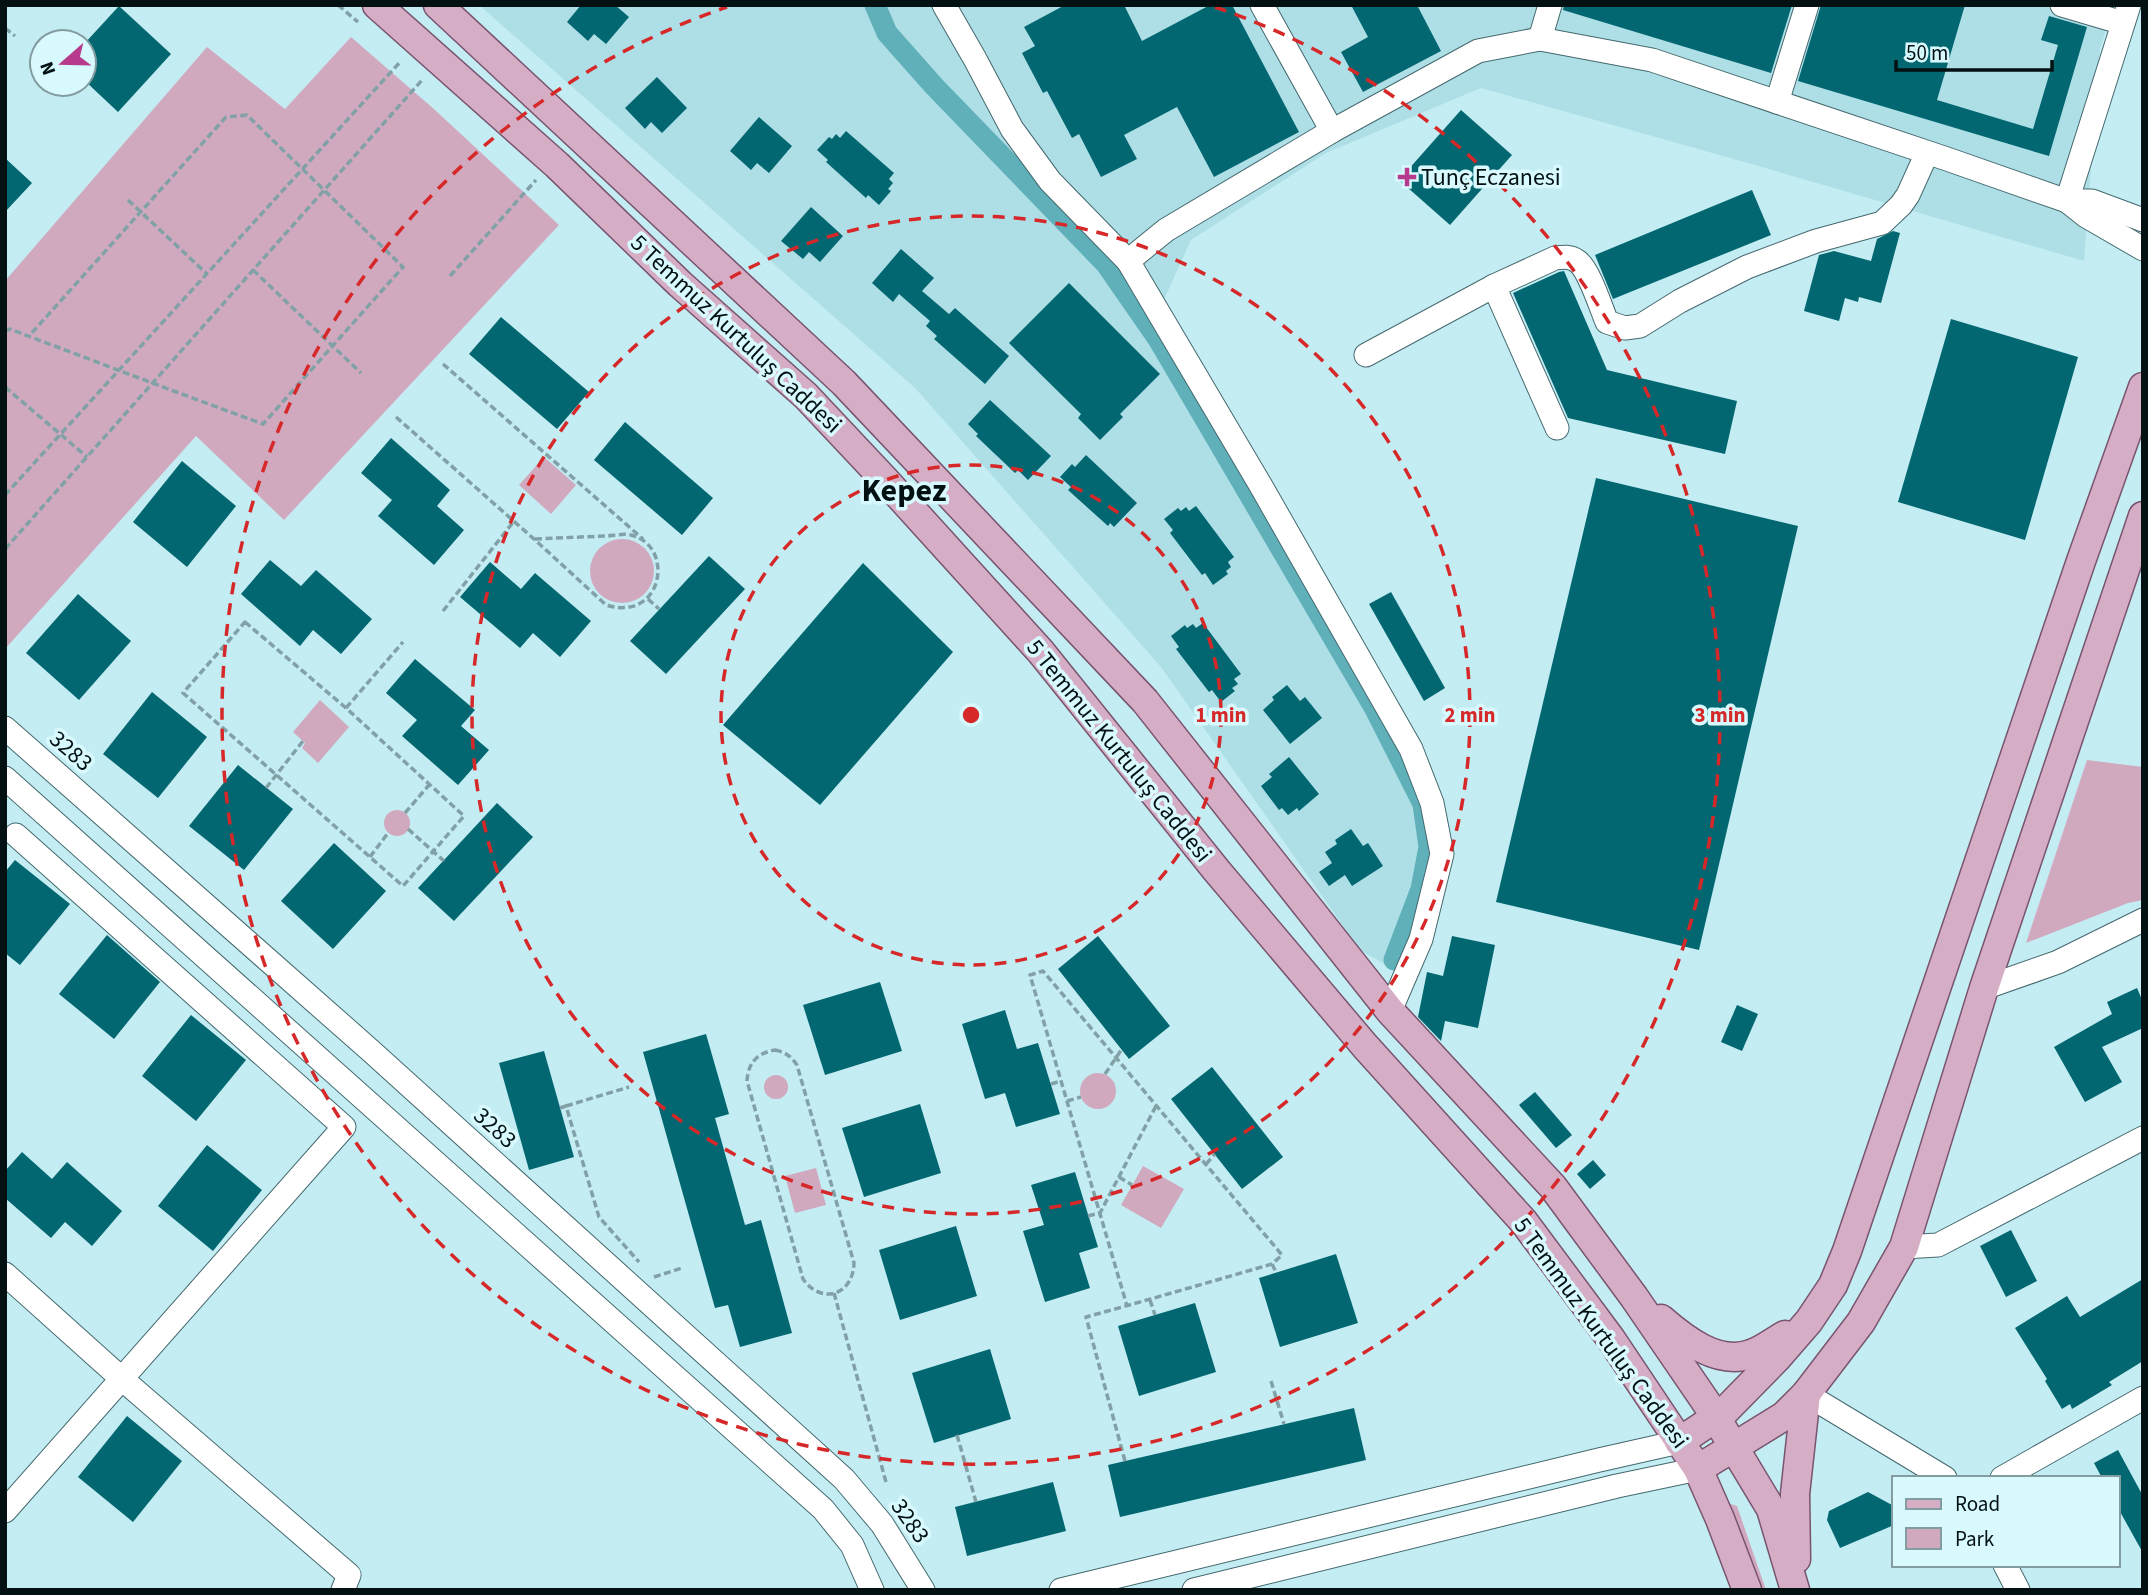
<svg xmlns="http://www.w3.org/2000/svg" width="2148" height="1595" font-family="'Source Sans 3',sans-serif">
<rect width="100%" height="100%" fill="#c4edf3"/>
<path fill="#aedfe6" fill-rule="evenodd" d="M 479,5 L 2114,5 L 2100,49 L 2084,261 L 1755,165 L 1481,88 L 1326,153 L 1191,240 L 1157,315 L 1250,474 L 1406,765 L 1432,843 L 1393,969 L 1360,950 L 1161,667 L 915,388 ZM 888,21 L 1006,149 L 1006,150 L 910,62 Z"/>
<g fill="#d1a9bf">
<path d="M 351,37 L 435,110 L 559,225 L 284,520 L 196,436 L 5,649 L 5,281 L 207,47 L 285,109 Z"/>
<path d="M 544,457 L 576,485 L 551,514 L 519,485 Z"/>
<circle cx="622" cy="571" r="32"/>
<path d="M 320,700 L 349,727 L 318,763 L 302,748 L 305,743 L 293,732 Z"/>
<path d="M 2087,760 L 2143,767 L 2143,900 L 2128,903 L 2026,943 Z"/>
<circle cx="397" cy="823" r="13"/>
<circle cx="1098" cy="1091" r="18"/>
<circle cx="776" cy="1087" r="12"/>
<path d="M 1143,1166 L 1184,1189 L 1161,1228 L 1121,1205 Z"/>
<path d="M 816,1168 L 826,1205 L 795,1213 L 785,1176 Z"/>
<path d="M 1731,1504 L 1737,1506 L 1766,1590 L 1745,1590 L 1725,1511 Z"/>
</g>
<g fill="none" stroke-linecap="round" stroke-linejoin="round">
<path stroke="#60b0ba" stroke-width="21" d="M 875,5 L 887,33 L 934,86 L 1106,264 L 1158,339 L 1375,709 L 1423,804 L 1429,847 L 1421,889 L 1394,960"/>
</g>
<g fill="#026771">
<path d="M 581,5 L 615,5 L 629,17 L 606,44 L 594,34 L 588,41 L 567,22 Z"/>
<path d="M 1065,5 L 1124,5 L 1142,41 L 1210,5 L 1232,5 L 1299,132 L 1214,177 L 1177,107 L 1124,135 L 1137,159 L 1101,177 L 1079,134 L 1072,138 L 1047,91 L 1043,93 L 1022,53 L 1035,46 L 1024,27 Z"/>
<path d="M 1351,5 L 1417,5 L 1441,51 L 1363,92 L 1341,52 L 1368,37 Z"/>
<path d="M 1564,5 L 1792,5 L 1771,73 L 1563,10 Z"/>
<path d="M 1821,5 L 1965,5 L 1937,100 L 2033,129 L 2058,45 L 2041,40 L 2049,16 L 2087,27 L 2049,156 L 1798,81 Z"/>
<path d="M 119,6 L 171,54 L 118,112 L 84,80 L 84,44 Z"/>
<path d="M 657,77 L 687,108 L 662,133 L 651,122 L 645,129 L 625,108 Z"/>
<path d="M 1461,110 L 1512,155 L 1450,225 L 1399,180 Z"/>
<path d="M 759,117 L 792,146 L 769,173 L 757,163 L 751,170 L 730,151 Z"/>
<path d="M 846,131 L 894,173 L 889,179 L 893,183 L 888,189 L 891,191 L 879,205 L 868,195 L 866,198 L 826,162 L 828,160 L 817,150 L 829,137 L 832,139 L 836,134 L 840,138 Z"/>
<path d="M 5,158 L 32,183 L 5,212 Z"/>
<path d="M 1752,190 L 1771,235 L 1613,299 L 1595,255 Z"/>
<path d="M 811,207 L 843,236 L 820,262 L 809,252 L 803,259 L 781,241 Z"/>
<path d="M 1893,231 L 1900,233 L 1881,303 L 1859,297 L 1858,302 L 1845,298 L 1839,321 L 1804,311 L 1819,255 L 1834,251 L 1871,261 L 1877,239 Z"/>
<path d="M 901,249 L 934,278 L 922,291 L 949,314 L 955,308 L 1009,356 L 985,384 L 934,339 L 937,336 L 926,326 L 930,321 L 899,294 L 893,302 L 872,283 Z"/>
<path d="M 1564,271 L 1607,370 L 1737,401 L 1725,454 L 1568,418 L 1513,293 L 1559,272 Z"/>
<path d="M 1069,283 L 1160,374 L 1120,414 L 1123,417 L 1100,440 L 1078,418 L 1081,414 L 1009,343 Z"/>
<path d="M 501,317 L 589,392 L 557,429 L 469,354 Z"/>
<path d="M 1951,319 L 2078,357 L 2025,540 L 1898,502 Z"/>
<path d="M 990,400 L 1051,456 L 1028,480 L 1018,470 L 1015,473 L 976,436 L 978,434 L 968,424 Z"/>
<path d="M 625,422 L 713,498 L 682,535 L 594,460 Z"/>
<path d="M 391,438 L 450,490 L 437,506 L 464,530 L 434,565 L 378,516 L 392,500 L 361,473 Z"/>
<path d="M 1086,455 L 1137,503 L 1114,527 L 1110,523 L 1108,526 L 1068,490 L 1071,487 L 1060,477 L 1072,464 L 1075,467 Z"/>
<path d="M 182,461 L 236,506 L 187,567 L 133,522 Z"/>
<path d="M 1596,478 L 1798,526 L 1699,950 L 1496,902 Z"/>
<path d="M 1196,506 L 1234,557 L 1228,562 L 1231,567 L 1226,571 L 1228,574 L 1213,585 L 1205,573 L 1202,575 L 1170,533 L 1173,530 L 1164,519 L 1178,508 L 1181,511 L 1186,507 L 1189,511 Z"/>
<path d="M 709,556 L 745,589 L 666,674 L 630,641 Z"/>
<path d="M 270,560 L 301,586 L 316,570 L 372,619 L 341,654 L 313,630 L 300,646 L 241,594 Z"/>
<path d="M 490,562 L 521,589 L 535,573 L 591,621 L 560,657 L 533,633 L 520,648 L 460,597 Z"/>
<path d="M 863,563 L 953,652 L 820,805 L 723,725 Z"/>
<path d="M 1391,592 L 1445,688 L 1424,701 L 1369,604 Z"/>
<path d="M 78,594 L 131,641 L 79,700 L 26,653 Z"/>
<path d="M 1203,623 L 1241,674 L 1234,679 L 1238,684 L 1232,688 L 1235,691 L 1221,702 L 1212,690 L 1209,692 L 1176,649 L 1179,647 L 1171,636 L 1185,625 L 1187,628 L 1193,624 L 1196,628 Z"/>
<path d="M 415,659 L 475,710 L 461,726 L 489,750 L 458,785 L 402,736 L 417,720 L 386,693 Z"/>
<path d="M 1287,685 L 1300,701 L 1305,697 L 1322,718 L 1290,744 L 1263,710 L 1274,700 L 1272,697 Z"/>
<path d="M 152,692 L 207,737 L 158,798 L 103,754 Z"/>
<path d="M 1289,757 L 1319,794 L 1299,811 L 1297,808 L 1288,815 L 1282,808 L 1279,810 L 1261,786 L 1272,777 L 1269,774 Z"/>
<path d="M 238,765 L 293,809 L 244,870 L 189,826 Z"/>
<path d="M 497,803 L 533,837 L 454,921 L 418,888 Z"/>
<path d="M 1351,829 L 1363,846 L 1368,843 L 1383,866 L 1352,886 L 1345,875 L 1329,886 L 1319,872 L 1332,863 L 1325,852 L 1337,844 L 1335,840 Z"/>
<path d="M 334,843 L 386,891 L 333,949 L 281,901 Z"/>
<path d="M 15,860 L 70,904 L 20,965 L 5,953 L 5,872 Z"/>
<path d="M 107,935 L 160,982 L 114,1039 L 59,994 Z"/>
<path d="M 1098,936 L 1170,1026 L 1129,1059 L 1058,969 Z"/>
<path d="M 1452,936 L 1495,945 L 1478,1028 L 1445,1021 L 1441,1041 L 1418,1017 L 1427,972 L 1443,976 Z"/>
<path d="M 880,982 L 902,1051 L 825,1075 L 803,1005 Z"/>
<path d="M 2137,988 L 2143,1002 L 2143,1028 L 2102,1047 L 2122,1082 L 2085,1102 L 2054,1047 L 2112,1014 L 2107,1002 Z"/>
<path d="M 1737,1005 L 1758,1014 L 1742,1051 L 1721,1042 Z"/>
<path d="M 1005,1010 L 1017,1049 L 1038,1043 L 1060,1114 L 1016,1127 L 1005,1093 L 985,1099 L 962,1024 Z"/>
<path d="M 191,1015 L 246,1060 L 196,1121 L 142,1076 Z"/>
<path d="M 706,1034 L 729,1114 L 715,1118 L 745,1225 L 761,1220 L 792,1333 L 740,1347 L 728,1305 L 715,1308 L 643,1052 Z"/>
<path d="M 544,1051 L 574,1157 L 529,1170 L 499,1063 Z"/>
<path d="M 1212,1067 L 1283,1157 L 1242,1189 L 1171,1099 Z"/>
<path d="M 1535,1092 L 1572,1135 L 1556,1148 L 1519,1105 Z"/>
<path d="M 920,1104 L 941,1173 L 864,1197 L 842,1128 Z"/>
<path d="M 207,1145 L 262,1190 L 213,1251 L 158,1206 Z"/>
<path d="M 22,1152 L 52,1179 L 67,1162 L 122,1211 L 92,1246 L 65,1222 L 51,1238 L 5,1198 L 5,1171 Z"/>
<path d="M 1593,1160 L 1606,1175 L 1590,1189 L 1577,1174 Z"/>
<path d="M 1075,1172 L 1098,1247 L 1079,1253 L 1090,1288 L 1045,1302 L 1023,1231 L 1044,1225 L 1031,1185 Z"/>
<path d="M 956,1226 L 977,1296 L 900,1320 L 879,1250 Z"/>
<path d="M 2011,1230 L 2037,1281 L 2006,1297 L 1980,1246 Z"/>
<path d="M 1336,1254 L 1358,1323 L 1280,1347 L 1259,1278 Z"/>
<path d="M 2143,1279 L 2143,1361 L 2109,1382 L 2112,1385 L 2072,1409 L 2070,1404 L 2062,1409 L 2045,1381 L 2047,1379 L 2015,1328 L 2067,1296 L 2080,1317 Z"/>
<path d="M 1195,1303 L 1216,1372 L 1139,1396 L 1118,1326 Z"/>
<path d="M 990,1349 L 1011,1419 L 934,1443 L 912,1373 Z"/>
<path d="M 1354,1408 L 1366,1460 L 1120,1517 L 1108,1465 Z"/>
<path d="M 127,1416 L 182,1461 L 133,1522 L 78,1477 Z"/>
<path d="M 2118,1450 L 2143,1496 L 2143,1553 L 2118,1508 L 2118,1478 L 2102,1478 L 2094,1463 Z"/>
<path d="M 1053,1482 L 1066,1531 L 967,1556 L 955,1507 Z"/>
<path d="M 1868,1492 L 1892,1505 L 1894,1510 L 1894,1525 L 1840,1548 L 1827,1520 L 1829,1511 Z"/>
</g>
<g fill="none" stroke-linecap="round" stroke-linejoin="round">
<g stroke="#44696e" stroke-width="25">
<g id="minor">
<path d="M 944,5 L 975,59 L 1012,129 L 1050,181 L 1128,261 L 1261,486 L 1411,749 L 1432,803 L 1442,854 L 1421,939 L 1390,1011"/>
<path d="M 1262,5 L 1332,131"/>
<path d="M 2062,5 L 2123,23"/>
<path d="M 1540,39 L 1550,5"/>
<path d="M 1777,102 L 1807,5"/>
<path d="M 2067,201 L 2129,5"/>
<path d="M 2067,201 L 2092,201 L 2143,220"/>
<path d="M 1128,261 L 1166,230 L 1332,131 L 1478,51 L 1540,39 L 1652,60 L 1947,159 L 2067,201 L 2086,216 L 2143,249"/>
<path d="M 1494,286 L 1557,428"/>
<path d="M 1366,355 L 1494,286 L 1555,258 C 1563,257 1570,256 1577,261 C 1589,269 1601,308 1607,322 L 1625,328 L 1640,326 L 1680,301 L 1747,267 L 1816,241 L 1882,223 L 1901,205 L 1908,195 L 1927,153"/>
<path d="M 5,728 L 371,1051 L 844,1479 L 882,1524 L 923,1590"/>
<path d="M 5,778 L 823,1509 L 852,1545 L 872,1590"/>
<path d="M 1984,988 L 2058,962 L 2143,920"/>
<path d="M 1904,1247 L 1938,1245 L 2143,1138"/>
<path d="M 5,1274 L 122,1379 L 349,1575 L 343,1590"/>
<path d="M 1806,1394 L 1945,1478"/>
<path d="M 2002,1478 L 2143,1398"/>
<path d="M 5,1511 L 344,1127 L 16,835"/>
<path d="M 2005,1565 L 2018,1590"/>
<path d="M 1061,1590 L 1599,1460 L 1679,1442"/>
<path d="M 1194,1590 L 1617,1486 L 1698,1469"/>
</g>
</g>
<g stroke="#79546e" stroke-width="31">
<g id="major">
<path d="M 377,5 L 557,165 L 680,284 L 806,396 L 885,480 L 1041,652 L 1217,871 L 1365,1046 L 1524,1222 L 1611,1339 L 1698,1469 L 1720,1519 L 1747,1590"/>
<path d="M 438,5 L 844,383 L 1145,701 L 1390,1011 L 1553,1187 L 1634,1297 L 1712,1411 L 1771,1509 L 1795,1590"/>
<path d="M 1661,1319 C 1684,1339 1718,1366 1751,1354 C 1763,1350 1774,1341 1785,1335"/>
<path d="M 1679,1442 L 1724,1412 L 1776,1359 L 1809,1321 L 1833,1285 L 1847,1251 L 2081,561 L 2143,387"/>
<path d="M 1698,1469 L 1784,1416 L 1806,1394 L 1861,1322 L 1904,1247 L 1984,988 L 2143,516"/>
<path d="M 1796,1559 L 1795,1494 L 1806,1394"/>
</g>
</g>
<g stroke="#81a1a6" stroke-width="3.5" stroke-dasharray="7 3.5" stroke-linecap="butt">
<path d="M 338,5 L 358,22"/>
<path d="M 5,28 L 15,36"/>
<path d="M 128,200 L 207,274"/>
<path d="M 253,270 L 361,373"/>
<path d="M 450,276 L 536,180"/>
<path d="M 5,331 L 10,329 C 94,361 178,393 263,424 L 403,267 L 247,115 L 226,117 L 29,336"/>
<path d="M 443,364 L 643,539"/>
<path d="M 5,387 L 87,457"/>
<path d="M 396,417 L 534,539 L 606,605 C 664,623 675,545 631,535 C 624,533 612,536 604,536 C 581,537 558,538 534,539"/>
<path d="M 5,495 L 401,61"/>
<path d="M 5,549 L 423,79"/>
<path d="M 648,599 L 659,609"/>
<path d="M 443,611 L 514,521"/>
<path d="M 245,622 L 346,708 L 464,816 L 403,886 L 183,693 Z"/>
<path d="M 346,708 L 403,642"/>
<path d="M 266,788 L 303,741"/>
<path d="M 405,813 L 429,785"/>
<path d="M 408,829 L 444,861"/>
<path d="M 370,857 L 388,833"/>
<path d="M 775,1050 C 785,1052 791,1056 797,1065 L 854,1263 C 853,1296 821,1305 803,1279 L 747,1081 C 748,1063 757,1053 775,1050 Z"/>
<path d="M 1105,1074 L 1122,1049"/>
<path d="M 1051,1084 L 1061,1081"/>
<path d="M 1067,1101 L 1081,1097"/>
<path d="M 566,1106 L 629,1087"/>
<path d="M 560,1108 L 566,1106 L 599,1217 L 639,1262"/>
<path d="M 1206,1164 L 1215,1154"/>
<path d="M 1119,1177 L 1132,1185"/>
<path d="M 1088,1216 L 1100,1213 L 1156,1106"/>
<path d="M 1272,1264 L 1276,1272"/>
<path d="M 654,1277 L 682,1268"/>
<path d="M 834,1293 L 886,1482"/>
<path d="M 1150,1300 L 1155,1315"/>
<path d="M 1271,1381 L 1284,1424"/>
<path d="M 957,1435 L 976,1502"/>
<path d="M 1125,1461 L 1086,1317 C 1148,1300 1210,1282 1272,1264 L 1282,1255 L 1043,971 L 1030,975 L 1127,1306"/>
</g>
<use href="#minor" stroke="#fff" stroke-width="23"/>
<use href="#major" stroke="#d5aec5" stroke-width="28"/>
</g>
<g fill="none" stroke="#d62828" stroke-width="3.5" stroke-dasharray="12 9">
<circle cx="971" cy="715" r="250"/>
<circle cx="971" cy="715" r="499"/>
<path d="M1215 7A749 749 0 1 1 727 7"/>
</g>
<path fill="#b63b8d" stroke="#d8f9fd" stroke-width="2.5" d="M1403.5 166.5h7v7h7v7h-7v7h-7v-7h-7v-7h7z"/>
<g text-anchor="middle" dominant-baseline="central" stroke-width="7" stroke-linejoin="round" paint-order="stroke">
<g font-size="24" fill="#031113" stroke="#d8f9fd" text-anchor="start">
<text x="1421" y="177">Tunç Eczanesi</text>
</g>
<g font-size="24" fill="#031113" stroke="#d8f9fd">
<text transform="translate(736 334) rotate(43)">5 Temmuz Kurtuluş Caddesi</text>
<text transform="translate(71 751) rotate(41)">3283</text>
<text transform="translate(1119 751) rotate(51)">5 Temmuz Kurtuluş Caddesi</text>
<text transform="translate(495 1128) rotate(42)">3283</text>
<text transform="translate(1601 1333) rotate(54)">5 Temmuz Kurtuluş Caddesi</text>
<text transform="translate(910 1521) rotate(55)">3283</text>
</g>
<g font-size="32" font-weight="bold" fill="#031113" stroke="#d8f9fd">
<text x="904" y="491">Kepez</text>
</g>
</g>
<circle cx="971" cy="715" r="10" fill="#d62828" stroke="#d8f9fd" stroke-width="3.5"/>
<g font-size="21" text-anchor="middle" font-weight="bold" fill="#d62828" stroke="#d8f9fd" stroke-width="7" stroke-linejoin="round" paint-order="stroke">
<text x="1221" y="722">1 min</text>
<text x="1470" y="722">2 min</text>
<text x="1720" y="722">3 min</text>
</g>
<rect width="2148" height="1595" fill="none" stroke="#031113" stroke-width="14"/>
<rect x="1892" y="1476" width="228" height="91" fill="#d8f9fd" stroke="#839c9f" stroke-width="2"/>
<rect x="1906" y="1499" width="35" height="10" fill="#d5aec5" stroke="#839c9f" stroke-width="2"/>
<text x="1955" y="1511" font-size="21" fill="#031113">Road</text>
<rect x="1906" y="1528" width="35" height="21" fill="#d1a9bf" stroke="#839c9f" stroke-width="2"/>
<text x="1955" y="1546" font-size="21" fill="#031113">Park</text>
<g transform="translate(63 63) rotate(250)"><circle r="33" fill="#d8f9fd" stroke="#839c9f" stroke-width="2"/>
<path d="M0-5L12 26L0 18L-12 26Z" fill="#b63b8d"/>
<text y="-10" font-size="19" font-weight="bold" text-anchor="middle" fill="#031113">N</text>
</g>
<path d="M1896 60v10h156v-10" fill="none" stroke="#031113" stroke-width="3.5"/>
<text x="1906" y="60" font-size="21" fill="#031113" stroke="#d8f9fd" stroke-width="5" paint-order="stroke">50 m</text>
</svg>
